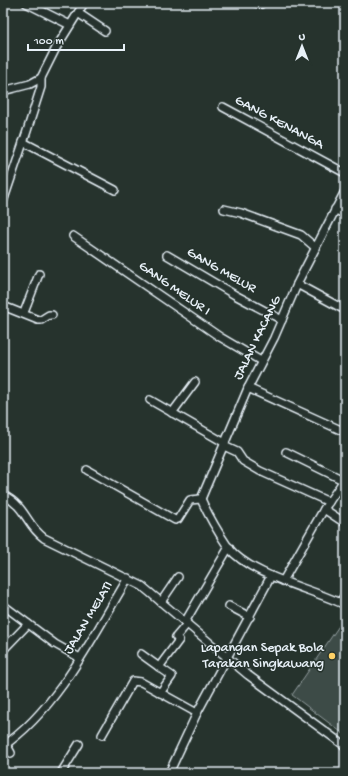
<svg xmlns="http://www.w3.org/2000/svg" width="348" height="776" font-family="'Gochi Hand',sans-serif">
<rect width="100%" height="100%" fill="#26332d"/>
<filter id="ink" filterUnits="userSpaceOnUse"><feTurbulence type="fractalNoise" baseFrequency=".025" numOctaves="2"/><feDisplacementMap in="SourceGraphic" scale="8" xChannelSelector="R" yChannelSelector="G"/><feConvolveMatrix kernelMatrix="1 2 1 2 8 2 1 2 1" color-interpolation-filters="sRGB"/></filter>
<g filter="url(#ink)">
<path fill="#3e4b47" stroke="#939ea0" d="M 345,617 L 345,735 L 292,695 Z"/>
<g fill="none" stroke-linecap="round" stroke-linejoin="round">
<g stroke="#e8f1f8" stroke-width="10">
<g id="minor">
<path d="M 26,3 L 70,25"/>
<path d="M 256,3 L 261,4"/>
<path d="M 78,13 L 105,31"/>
<path d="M 3,91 L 30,84 L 41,78"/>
<path d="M 223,107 L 345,173"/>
<path d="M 23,142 L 115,190"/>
<path d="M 3,202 L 27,131 L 41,87 L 41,78 L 56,48 L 84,3"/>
<path d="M 224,209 L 241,213 L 301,235 L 316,248"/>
<path d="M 335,209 L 345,215"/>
<path d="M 73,236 L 220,337 L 261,361"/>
<path d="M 167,255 L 235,295 L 282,320"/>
<path d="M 297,284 L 345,310"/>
<path d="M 3,306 L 38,320 L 41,320 L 49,315 L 52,315"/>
<path d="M 25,310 L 39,274"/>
<path d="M 248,388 L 345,432"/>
<path d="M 150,400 L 225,443"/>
<path d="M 172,413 L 195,382"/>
<path d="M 224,446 L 237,452 L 243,461 L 260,471 L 329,502"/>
<path d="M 286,452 L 345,481"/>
<path d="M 87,470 L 175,520 L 178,519 L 190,500 L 201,499"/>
<path d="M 344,480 L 324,509 L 345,523"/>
<path d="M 3,495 C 27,507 25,524 44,538 L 142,586 L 248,675 L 345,746"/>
<path d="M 201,499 L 248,388 L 274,338 L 299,280 L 345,191"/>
<path d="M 201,499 C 208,515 218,532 228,547 C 250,576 313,589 345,605"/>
<path d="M 283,581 L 324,509"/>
<path d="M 161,602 L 178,577"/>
<path d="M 341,602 L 345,594"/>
<path d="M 3,605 L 55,644 L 80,658"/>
<path d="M 229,606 L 250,617"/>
<path d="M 185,622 L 229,547"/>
<path d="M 3,650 L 28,624"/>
<path d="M 141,654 L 159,667 L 179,640 L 176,637 L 187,624"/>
<path d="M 159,667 L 172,676 L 160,693"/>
<path d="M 102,735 L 133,681 L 141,682 L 197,713"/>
<path d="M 6,744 L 11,753"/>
<path d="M 3,746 C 57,710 95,633 128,578"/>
<path d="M 61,773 L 79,744"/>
<path d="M 169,773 L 197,713 L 271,576"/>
</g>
</g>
<use href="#minor" stroke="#26332d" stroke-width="7"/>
</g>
</g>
<circle fill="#ffd166" stroke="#26332d" stroke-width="1.5" cx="332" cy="656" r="4"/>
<g text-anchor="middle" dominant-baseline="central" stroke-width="3" stroke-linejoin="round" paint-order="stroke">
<g font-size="14" fill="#e8f1f8" stroke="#26332d">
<text transform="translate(279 123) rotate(28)">GANG KENANGA</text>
<text transform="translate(221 271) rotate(30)">GANG MELUR</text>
<text transform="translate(174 289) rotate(35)">GANG MELUR I</text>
<text transform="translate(258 338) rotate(-64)">JALAN KACANG</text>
<text transform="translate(89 618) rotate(-59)">JALAN MELATI</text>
</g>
<g font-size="14" fill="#e8f1f8" stroke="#26332d" text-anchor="end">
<text x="324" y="648">Lapangan Sepak Bola<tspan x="324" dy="16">Tarakan Singkawang</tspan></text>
</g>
</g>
<rect width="348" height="776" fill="none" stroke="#26332d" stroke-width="16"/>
<rect x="8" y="8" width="332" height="760" fill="none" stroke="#e8f1f8" stroke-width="1.5" filter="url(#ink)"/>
<g transform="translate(302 46)" stroke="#26332d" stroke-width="3" paint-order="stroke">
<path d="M0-3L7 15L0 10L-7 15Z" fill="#e8f1f8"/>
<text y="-6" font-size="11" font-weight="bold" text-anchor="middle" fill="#e8f1f8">U</text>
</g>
<path d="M28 44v6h96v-6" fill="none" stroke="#e8f1f8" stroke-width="2"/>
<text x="34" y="44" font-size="12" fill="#e8f1f8" stroke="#26332d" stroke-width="3" paint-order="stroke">100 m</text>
</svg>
